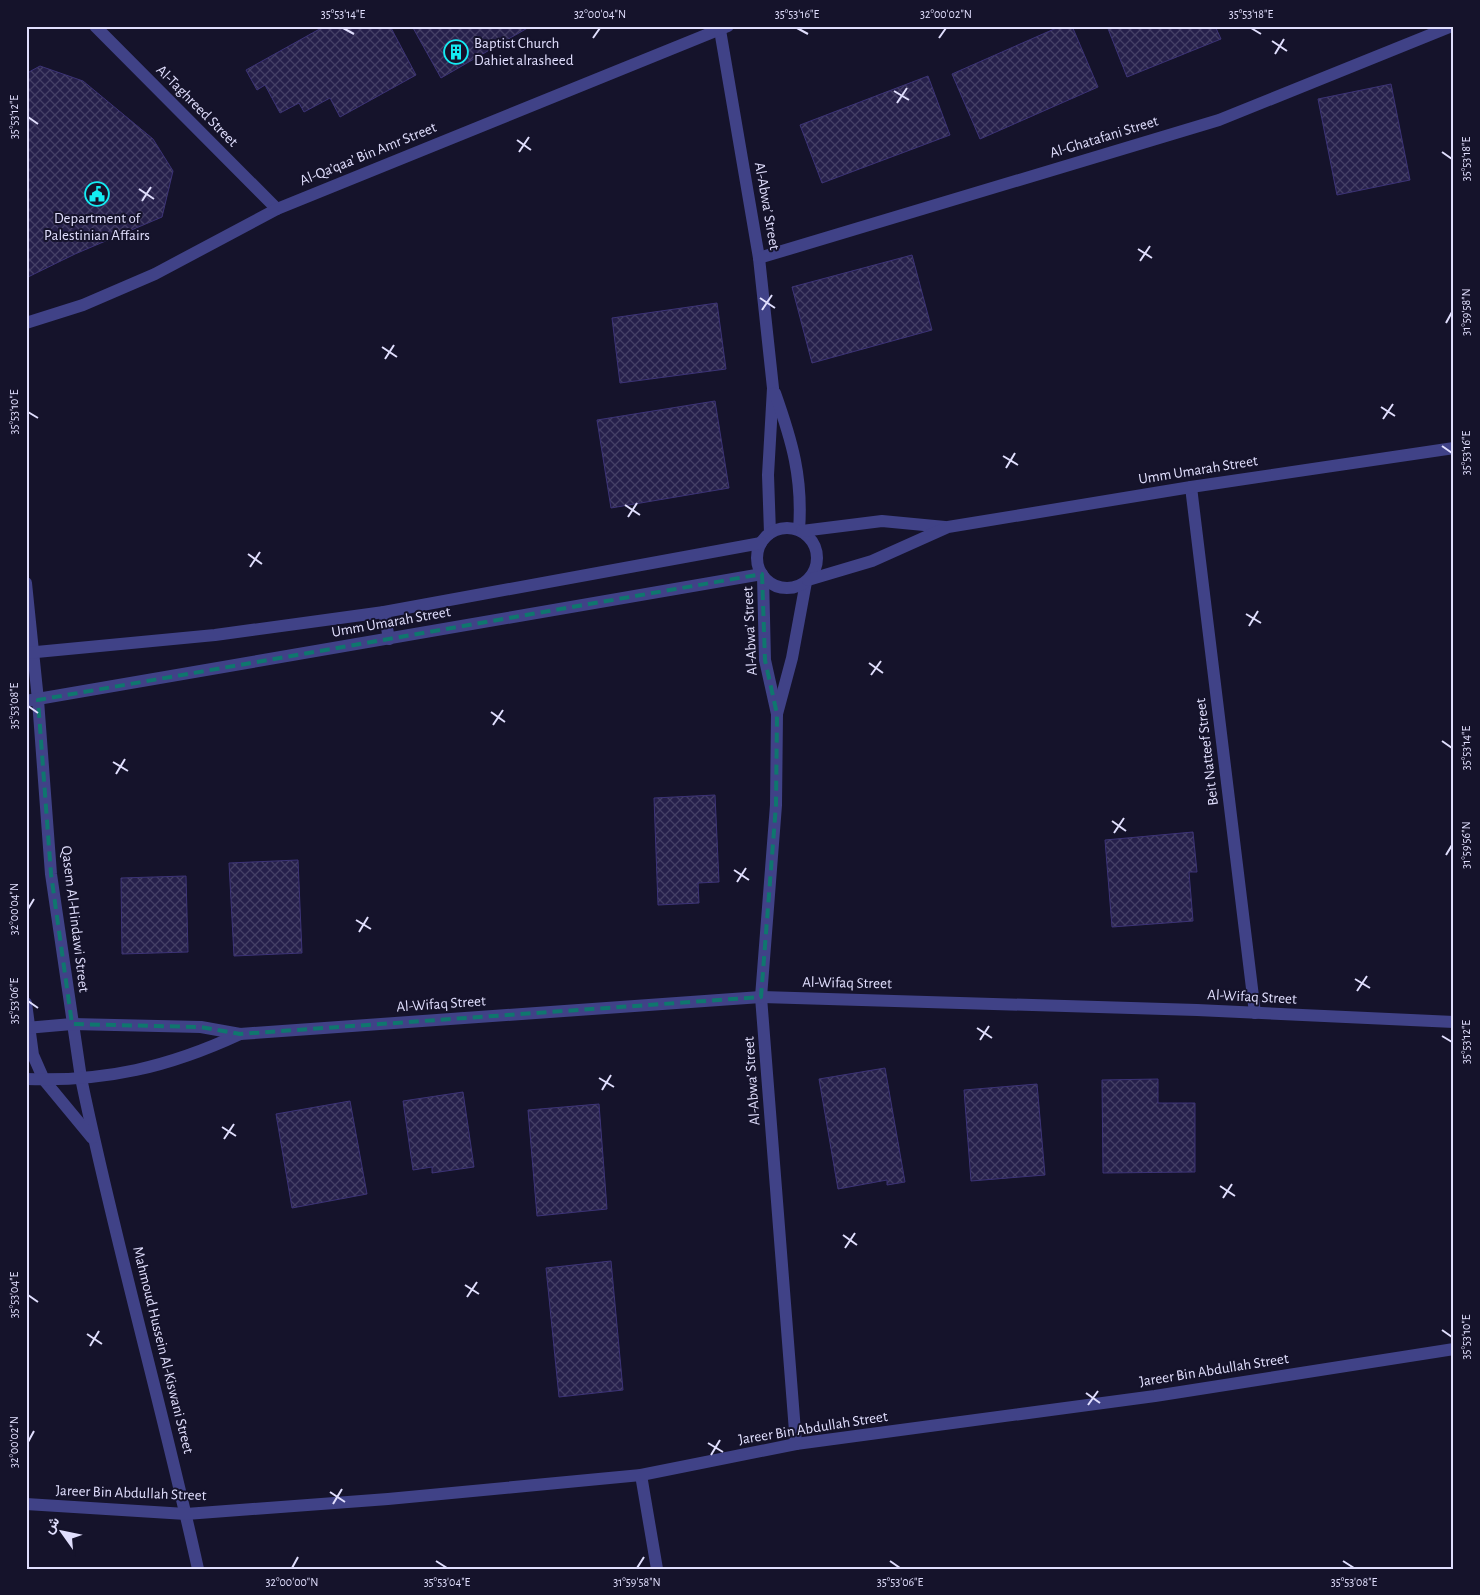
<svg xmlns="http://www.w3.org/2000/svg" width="1480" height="1595" font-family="'Alegreya Sans',Vazirmatn,sans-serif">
<defs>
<pattern id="building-cross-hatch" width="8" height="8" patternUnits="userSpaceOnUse" patternTransform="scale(1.25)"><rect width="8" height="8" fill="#26204b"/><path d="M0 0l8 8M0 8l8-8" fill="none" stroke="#454066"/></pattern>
</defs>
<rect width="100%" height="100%" fill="#15132b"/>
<g fill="url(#building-cross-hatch)" stroke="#3c3376">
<path d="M 325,26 L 390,26 L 416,75 L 340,117 L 330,98 L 304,112 L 299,103 L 280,113 L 265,85 L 257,90 L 246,70 Z"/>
<path d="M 412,26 L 531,26 L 441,78 Z"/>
<path d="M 1061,26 L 1072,26 L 1098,87 L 980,139 L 952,74 Z"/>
<path d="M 1107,26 L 1215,26 L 1221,39 L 1127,77 Z"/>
<path d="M 40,66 L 83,81 L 153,139 L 173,171 L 162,217 L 75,254 L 26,278 L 26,78 L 29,72 Z"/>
<path d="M 928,76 L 950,135 L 822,183 L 800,125 Z"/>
<path d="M 1391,84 L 1410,180 L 1337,195 L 1318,99 Z"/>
<path d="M 912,255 L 932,330 L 812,363 L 792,287 Z"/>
<path d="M 717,303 L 726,369 L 620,383 L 612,318 Z"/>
<path d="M 715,401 L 729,488 L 611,508 L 597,420 Z"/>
<path d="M 715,795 L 719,882 L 698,883 L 699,903 L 658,905 L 654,798 Z"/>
<path d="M 1193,832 L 1197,872 L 1189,872 L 1193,921 L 1112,927 L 1105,840 Z"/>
<path d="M 298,860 L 302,953 L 234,956 L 229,863 Z"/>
<path d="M 186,876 L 188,952 L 122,954 L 121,878 Z"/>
<path d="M 885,1068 L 905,1182 L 887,1185 L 887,1180 L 838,1189 L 819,1079 Z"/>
<path d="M 1158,1079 L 1158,1103 L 1195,1103 L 1195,1172 L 1103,1173 L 1102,1080 Z"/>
<path d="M 1037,1084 L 1045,1175 L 971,1181 L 964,1090 Z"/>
<path d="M 463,1092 L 474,1167 L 432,1173 L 432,1167 L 413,1170 L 403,1101 Z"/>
<path d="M 350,1101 L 367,1194 L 292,1208 L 276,1114 Z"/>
<path d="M 599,1104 L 607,1209 L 537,1216 L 528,1110 Z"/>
<path d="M 611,1261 L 623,1390 L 559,1397 L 546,1268 Z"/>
</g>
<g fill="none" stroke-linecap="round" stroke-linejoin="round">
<g stroke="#404287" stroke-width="12">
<path d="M 95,26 L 277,209"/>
<path d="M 720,30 L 759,258 L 773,388 L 768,475 L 770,533"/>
<path d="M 759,258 L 1219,120 L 1452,26"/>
<path d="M 775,393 C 792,441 803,478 799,530"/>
<path d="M 1191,487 L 1255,1013"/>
<path d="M 763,576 L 765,660 L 777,714"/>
<path d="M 81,1078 C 115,1243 162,1405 198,1569"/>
<path d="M 44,1080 L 92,1138"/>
<path d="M 796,1444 L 761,997 L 776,805 L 777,714 L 792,658 L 806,582"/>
<path d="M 641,1475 L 657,1569"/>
<path d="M 26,1504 L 186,1514 L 388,1499 L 641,1475 L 796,1444 L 1155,1396 L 1454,1349"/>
</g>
<g stroke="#404287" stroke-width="12">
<path d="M 26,323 L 83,305 L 155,274 L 277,209 L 728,26"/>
<circle cx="787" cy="558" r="30"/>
<path d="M 802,531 L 882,521 L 945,527"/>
<path d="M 808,580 L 872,561 L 948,527 L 1191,487 L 1454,448"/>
<path d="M 26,583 L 38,700 L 51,874 L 81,1078"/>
<path d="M 384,612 L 389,639"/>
<path d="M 26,653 L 215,635 L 384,612 L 761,543"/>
<path d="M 26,701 L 762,574"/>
<path d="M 26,1003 L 33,1055 L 44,1080"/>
<path d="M 26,1028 L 72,1024 L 201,1027 L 240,1034 L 761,997 L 1197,1010 L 1454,1022"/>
<path d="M 26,1079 C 105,1082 169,1067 240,1034"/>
</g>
</g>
<path fill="none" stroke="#0f766e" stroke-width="4" stroke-dasharray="10 6" stroke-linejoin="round" d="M 762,574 L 765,660 L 777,714 L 776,805 L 761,997 L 240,1034 L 201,1027 L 72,1024 L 51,874 L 38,700 Z"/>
<path fill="none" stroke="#e0defd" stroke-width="2" d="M 343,28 L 354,34M 797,28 L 808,34M 1251,28 L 1261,34M 593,38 L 600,28M 939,38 L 946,28M 1272,41 L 1287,51M 1275,54 L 1284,39M 894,91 L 909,100M 897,103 L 907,88M 28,117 L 38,124M 517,140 L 531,150M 519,152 L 529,137M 1442,152 L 1452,159M 139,189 L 154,199M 142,201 L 151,187M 1138,249 L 1152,258M 1140,261 L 1150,246M 760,298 L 775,308M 762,310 L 772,295M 1446,323 L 1452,312M 382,347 L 397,357M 385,359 L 394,345M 1381,407 L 1395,416M 28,412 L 38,418M 1383,419 L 1393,404M 1442,446 L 1452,453M 1003,456 L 1018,465M 1006,468 L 1015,453M 625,505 L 640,515M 628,517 L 637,503M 248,554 L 262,564M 250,567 L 260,552M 1246,614 L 1261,623M 1249,626 L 1258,611M 869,663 L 883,673M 871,675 L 881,661M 28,706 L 38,713M 491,712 L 505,722M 493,725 L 503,710M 1442,741 L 1452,748M 113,762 L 128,771M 116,774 L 125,759M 1112,821 L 1126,831M 1114,833 L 1124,818M 1446,855 L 1452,845M 734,870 L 749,880M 737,882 L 746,868M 28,909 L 34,899M 356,920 L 371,929M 359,932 L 368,917M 1355,979 L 1370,988M 1357,991 L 1367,976M 28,1001 L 38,1008M 977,1028 L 992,1038M 1442,1036 L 1452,1042M 980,1040 L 989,1026M 599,1078 L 614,1087M 602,1090 L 611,1075M 222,1127 L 236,1136M 224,1139 L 234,1124M 1220,1186 L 1235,1196M 1223,1198 L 1232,1184M 843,1235 L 857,1245M 845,1248 L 855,1233M 465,1285 L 479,1294M 28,1295 L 38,1302M 467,1297 L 477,1282M 1442,1330 L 1452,1337M 87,1334 L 102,1344M 90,1346 L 99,1331M 1086,1393 L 1100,1403M 1088,1405 L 1098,1391M 28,1442 L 34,1431M 708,1443 L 723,1452M 711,1455 L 720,1440M 330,1492 L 345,1502M 333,1504 L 342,1489M 436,1561 L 447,1568M 890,1561 L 900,1568M 1343,1561 L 1354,1568M 292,1568 L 298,1557M 637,1568 L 644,1557"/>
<defs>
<g id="building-ring" transform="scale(1.25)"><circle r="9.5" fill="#15132b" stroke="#14ecf3" stroke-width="1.5"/><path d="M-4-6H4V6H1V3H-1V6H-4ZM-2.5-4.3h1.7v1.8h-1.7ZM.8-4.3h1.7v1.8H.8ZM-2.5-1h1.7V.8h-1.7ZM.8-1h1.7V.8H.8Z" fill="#14ecf3"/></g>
<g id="civic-ring" transform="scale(1.25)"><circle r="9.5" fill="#15132b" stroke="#14ecf3" stroke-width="1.5"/><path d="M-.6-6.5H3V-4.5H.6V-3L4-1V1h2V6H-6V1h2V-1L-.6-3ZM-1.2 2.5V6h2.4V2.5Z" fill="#14ecf3"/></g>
</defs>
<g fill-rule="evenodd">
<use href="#building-ring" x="456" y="52"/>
<use href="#civic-ring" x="97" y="194"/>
</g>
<g text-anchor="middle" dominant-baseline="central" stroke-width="4" stroke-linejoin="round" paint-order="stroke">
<g font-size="15" fill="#e0defd" stroke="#15132b" text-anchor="start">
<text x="474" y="43">Baptist Church<tspan x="474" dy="17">Dahiet alrasheed</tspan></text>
<text x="97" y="218" text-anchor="middle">Department of<tspan x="97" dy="17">Palestinian Affairs</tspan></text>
</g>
<g font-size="15" fill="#e0defd" stroke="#15132b">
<text transform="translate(197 106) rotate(45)">Al-Taghreed Street</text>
<text transform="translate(1104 137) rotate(-17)">Al-Ghatafani Street</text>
<text transform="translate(368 154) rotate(-22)">Al-Qa’qaa’ Bin Amr Street</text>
<text transform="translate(767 206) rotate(80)">Al-Abwa’ Street</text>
<text transform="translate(1198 470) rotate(-9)">Umm Umarah Street</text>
<text transform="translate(391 622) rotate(-10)">Umm Umarah Street</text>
<text transform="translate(750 631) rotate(-93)">Al-Abwa’ Street</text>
<text transform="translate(1207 752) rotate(-97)">Beit Natteef Street</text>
<text transform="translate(75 919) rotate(83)">Qasem Al-Hindawi Street</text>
<text transform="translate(847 983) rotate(1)">Al-Wifaq Street</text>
<text transform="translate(1252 997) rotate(3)">Al-Wifaq Street</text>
<text transform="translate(441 1004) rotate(-4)">Al-Wifaq Street</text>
<text transform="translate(752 1081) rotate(-94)">Al-Abwa’ Street</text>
<text transform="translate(163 1350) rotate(76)">Mahmoud Hussein Al-Kiswani Street</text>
<text transform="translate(1214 1370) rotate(-9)">Jareer Bin Abdullah Street</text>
<text transform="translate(813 1428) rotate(-9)">Jareer Bin Abdullah Street</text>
<text transform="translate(131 1493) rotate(2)">Jareer Bin Abdullah Street</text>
</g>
</g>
<rect width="1480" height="1595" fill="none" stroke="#15132b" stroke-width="55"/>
<g transform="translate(62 1532) rotate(303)" stroke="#15132b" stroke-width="4" paint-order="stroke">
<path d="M0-4L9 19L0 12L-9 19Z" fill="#e0defd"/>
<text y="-8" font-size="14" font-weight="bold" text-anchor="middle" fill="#e0defd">ش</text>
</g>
<rect x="28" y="28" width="1424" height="1540" fill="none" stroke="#e0defd" stroke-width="2"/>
<g font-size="12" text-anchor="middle" fill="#e0defd">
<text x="343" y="18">35°53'14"E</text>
<text x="600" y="18">32°00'04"N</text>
<text x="797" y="18">35°53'16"E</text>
<text x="946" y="18">32°00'02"N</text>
<text x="1251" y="18">35°53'18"E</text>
<text transform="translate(14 117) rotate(-90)" y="4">35°53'12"E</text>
<text transform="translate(1466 159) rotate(-90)" y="4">35°53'18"E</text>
<text transform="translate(1466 312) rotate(-90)" y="4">31°59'58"N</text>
<text transform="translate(14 412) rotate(-90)" y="4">35°53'10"E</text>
<text transform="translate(1466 453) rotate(-90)" y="4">35°53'16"E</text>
<text transform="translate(14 706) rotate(-90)" y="4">35°53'08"E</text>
<text transform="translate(1466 748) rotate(-90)" y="4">35°53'14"E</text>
<text transform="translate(1466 845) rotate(-90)" y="4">31°59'56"N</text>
<text transform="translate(14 909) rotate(-90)" y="4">32°00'04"N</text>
<text transform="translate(14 1001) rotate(-90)" y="4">35°53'06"E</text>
<text transform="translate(1466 1042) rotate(-90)" y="4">35°53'12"E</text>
<text transform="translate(14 1295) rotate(-90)" y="4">35°53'04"E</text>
<text transform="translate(1466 1337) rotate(-90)" y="4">35°53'10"E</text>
<text transform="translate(14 1442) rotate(-90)" y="4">32°00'02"N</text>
<text x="292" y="1586">32°00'00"N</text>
<text x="447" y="1586">35°53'04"E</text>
<text x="637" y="1586">31°59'58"N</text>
<text x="900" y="1586">35°53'06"E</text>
<text x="1354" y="1586">35°53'08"E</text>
</g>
</svg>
